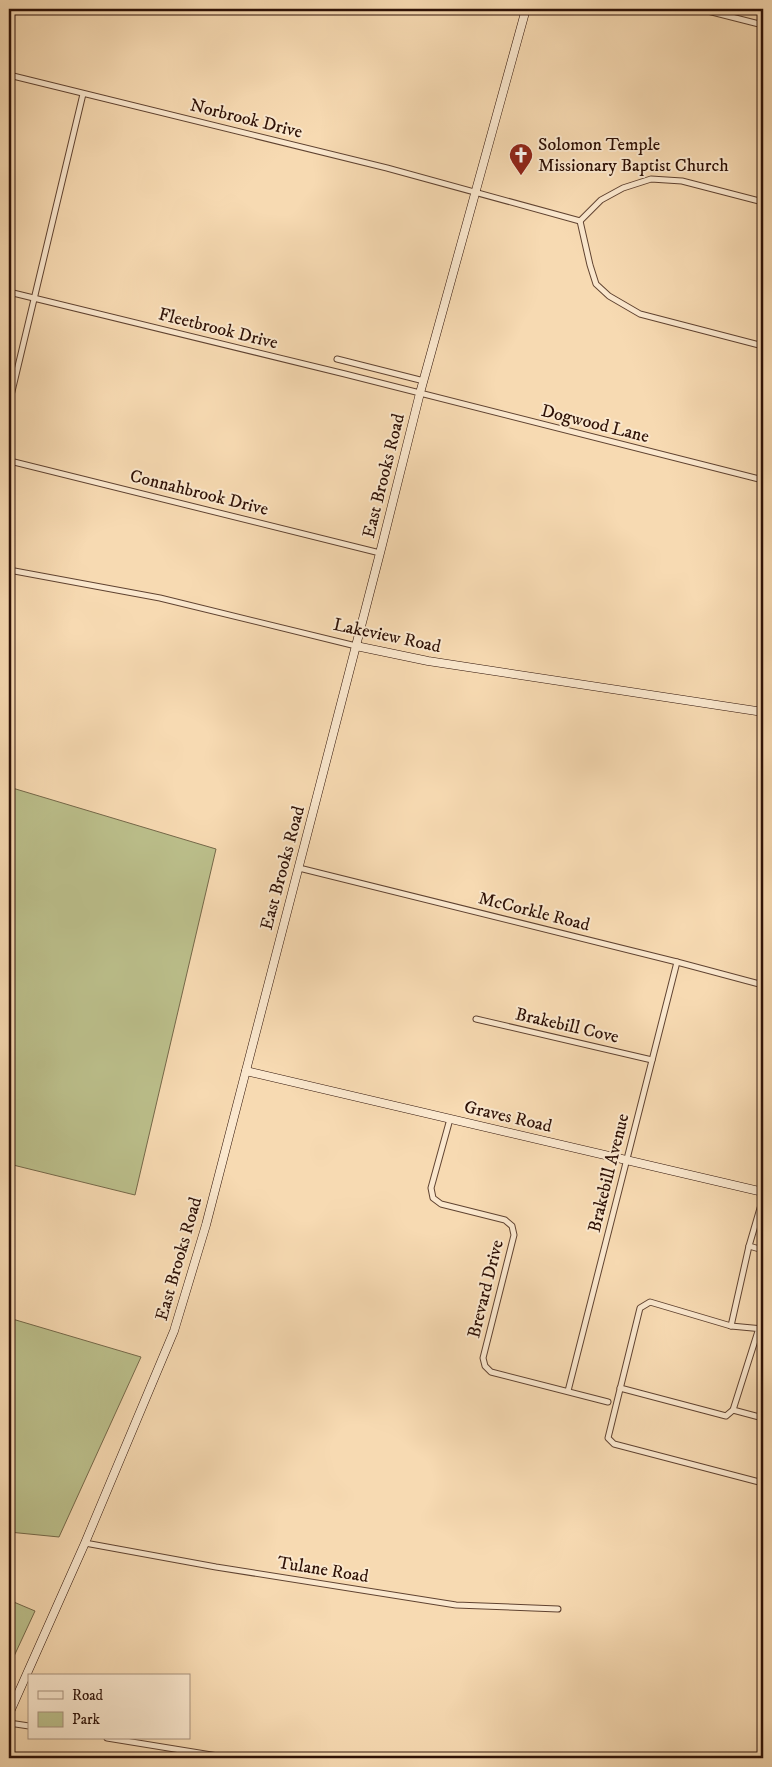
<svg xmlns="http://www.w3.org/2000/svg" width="772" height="1767" font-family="'IM FELL DW Pica',serif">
<rect width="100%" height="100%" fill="#f7dab2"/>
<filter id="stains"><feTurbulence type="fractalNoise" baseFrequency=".004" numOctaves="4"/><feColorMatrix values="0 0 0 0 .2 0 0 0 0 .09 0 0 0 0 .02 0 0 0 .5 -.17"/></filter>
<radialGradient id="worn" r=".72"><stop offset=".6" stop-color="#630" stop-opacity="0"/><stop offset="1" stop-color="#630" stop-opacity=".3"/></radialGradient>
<g fill="#bcc08c" stroke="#756849">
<path d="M 9,787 L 216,849 L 135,1195 L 9,1164 Z"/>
<path d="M 9,1318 L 141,1357 L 59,1537 L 9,1532 Z"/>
<path d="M 9,1600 L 35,1611 L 9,1667 Z"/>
</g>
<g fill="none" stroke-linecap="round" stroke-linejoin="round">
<g stroke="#604331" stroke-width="7">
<g id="street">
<path d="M 700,9 L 763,25"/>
<path d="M 9,75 L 387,168 L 580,221"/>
<path d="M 580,221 L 590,265 L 596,284 L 609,296 L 640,314 L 763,346"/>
<path d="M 580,221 L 601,200 L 623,188 L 651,179 L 682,181 L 763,202"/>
<path d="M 9,292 L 345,374 L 763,480"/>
<path d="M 337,359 L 424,381"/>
<path d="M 9,404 L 83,94"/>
<path d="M 9,459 L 10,461 L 380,553"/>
<path d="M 9,570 L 160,598 L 356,646"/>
<path d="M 299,868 L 677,962 L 763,985"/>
<path d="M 476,1019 L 652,1060"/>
<path d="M 450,1119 L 431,1188 L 433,1198 L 441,1204 L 505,1220 L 512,1226 L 514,1235 L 483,1358 L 485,1366 L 491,1372 L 608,1402"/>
<path d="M 749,1246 L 763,1250"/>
<path d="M 731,1326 L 749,1246 L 763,1198"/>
<path d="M 763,1329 L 731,1326 L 650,1302 L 640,1308 L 608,1438 L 614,1444 L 763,1483"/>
<path d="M 620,1388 L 726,1416 L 733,1410 L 763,1418"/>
<path d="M 568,1391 L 677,962"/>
<path d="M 733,1410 L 759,1328"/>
<path d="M 85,1543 L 216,1567 L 456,1605 L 558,1609"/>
<path d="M 9,1723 L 29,1726"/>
<path d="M 107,1738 L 230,1758"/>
</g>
</g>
<g stroke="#2e1106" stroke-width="9">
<g id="secondary">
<path d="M 356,646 L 428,661 L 763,712"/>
<path d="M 246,1071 L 763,1192"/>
<path d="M 9,1714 L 85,1543 L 174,1331 L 206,1225 L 380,553 L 420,393 L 526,9"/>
</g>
</g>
<use href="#street" stroke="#fae7cd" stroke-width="5"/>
<use href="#secondary" stroke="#fae7cd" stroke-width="8"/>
</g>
<defs>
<g id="church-pin" transform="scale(1.25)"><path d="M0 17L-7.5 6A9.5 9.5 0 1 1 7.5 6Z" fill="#8f2418" stroke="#fae7cd"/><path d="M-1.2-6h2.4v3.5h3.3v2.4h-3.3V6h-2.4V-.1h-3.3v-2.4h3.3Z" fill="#fff"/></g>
</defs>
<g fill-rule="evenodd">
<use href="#church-pin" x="521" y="155"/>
</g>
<g text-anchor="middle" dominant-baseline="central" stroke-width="4" stroke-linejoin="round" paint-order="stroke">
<g font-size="18" fill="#2e1106" stroke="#fae7cd">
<text transform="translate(246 119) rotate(14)">Norbrook Drive</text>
<text transform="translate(218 329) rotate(14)">Fleetbrook Drive</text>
<text transform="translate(595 424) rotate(14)">Dogwood Lane</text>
<text transform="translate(384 476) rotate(-76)">East Brooks Road</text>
<text transform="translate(199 493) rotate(14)">Connahbrook Drive</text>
<text transform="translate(387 636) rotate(12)">Lakeview Road</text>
<text transform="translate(283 868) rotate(-75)">East Brooks Road</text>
<text transform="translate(534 912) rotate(14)">McCorkle Road</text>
<text transform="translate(567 1026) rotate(13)">Brakebill Cove</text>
<text transform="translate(508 1117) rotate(13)">Graves Road</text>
<text transform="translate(609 1173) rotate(-76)">Brakebill Avenue</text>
<text transform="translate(179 1259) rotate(-74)">East Brooks Road</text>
<text transform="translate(486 1289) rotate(-76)">Brevard Drive</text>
<text transform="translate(323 1570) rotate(9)">Tulane Road</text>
</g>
<g font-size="18" fill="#2e1106" stroke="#fae7cd" text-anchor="start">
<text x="538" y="145">Solomon Temple<tspan x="538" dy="21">Missionary Baptist Church</tspan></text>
</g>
</g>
<rect width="772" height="1767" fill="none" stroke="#f7dab2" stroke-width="30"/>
<rect x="10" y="10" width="752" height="1747" fill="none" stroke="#2e1106" stroke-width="2.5"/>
<rect x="15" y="15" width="742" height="1737" fill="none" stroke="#2e1106"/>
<rect x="28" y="1674" width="162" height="65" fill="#fae7cd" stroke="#a8917d"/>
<rect x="38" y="1691" width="25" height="8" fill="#fae7cd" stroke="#a8917d"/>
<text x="72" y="1700" font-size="15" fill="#2e1106">Road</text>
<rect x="38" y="1712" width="25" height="15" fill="#bcc08c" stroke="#a8917d"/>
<text x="72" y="1724" font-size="15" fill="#2e1106">Park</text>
<rect width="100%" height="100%" filter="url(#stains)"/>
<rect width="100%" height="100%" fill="url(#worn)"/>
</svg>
